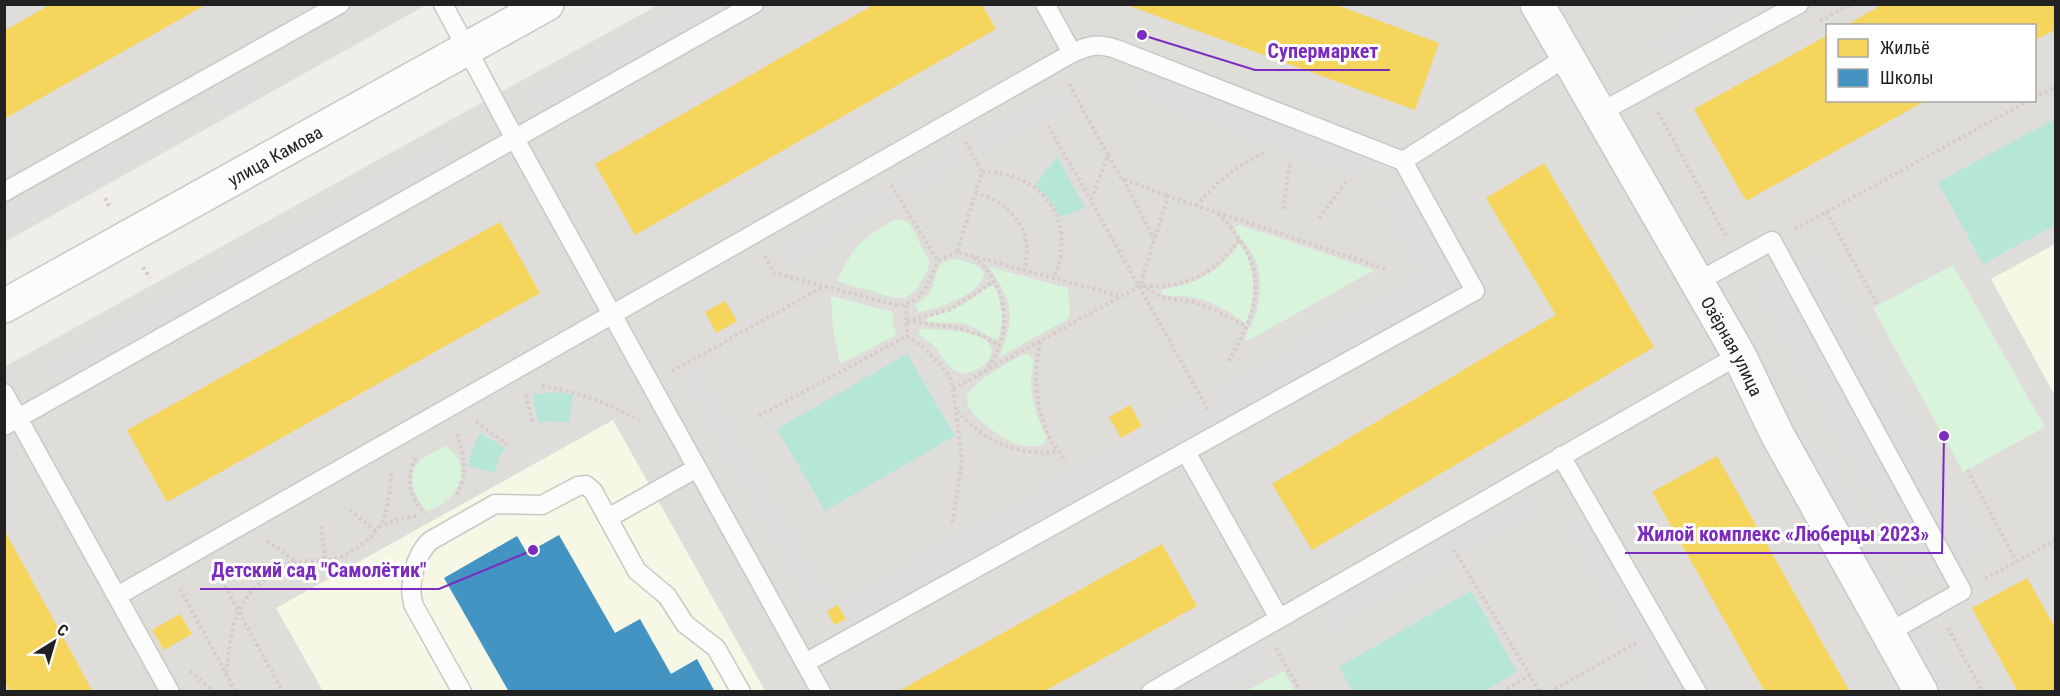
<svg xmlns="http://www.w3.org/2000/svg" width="2060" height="696" font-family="'Roboto Condensed',sans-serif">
<rect width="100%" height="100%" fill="#efeee9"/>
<g fill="#deddda" fill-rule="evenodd">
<path d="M 5,5 L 426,5 L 5,242 Z"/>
<path d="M 658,5 L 2055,5 L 2055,691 L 5,691 L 4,367 ZM 1828,26 L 2034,26 L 2034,100 L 1828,100 Z"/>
</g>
<g fill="#f6f7e5">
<path d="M 2055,244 L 2055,396 L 1991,279 Z"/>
<path d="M 613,420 L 765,691 L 323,691 L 276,608 Z"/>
</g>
<g fill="#d8f5dc">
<path d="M 896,219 L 903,220 L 910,224 L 929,261 L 928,269 L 918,288 L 905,298 L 895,298 L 837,281 C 853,246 863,237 896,219 Z"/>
<path d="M 1240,225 L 1374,270 L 1247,341 L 1245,338 C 1247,331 1252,325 1255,317 C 1261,299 1263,275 1254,257 C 1250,247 1241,240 1235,231 L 1237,226 Z"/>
<path d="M 1239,244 C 1258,265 1255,299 1246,324 C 1229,311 1212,300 1190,297 C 1181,295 1171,297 1161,294 L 1163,290 C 1198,282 1218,274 1239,244 Z"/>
<path d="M 954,259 C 965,261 977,263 984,273 C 984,293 936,310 919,312 L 915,306 C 919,301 926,298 930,293 C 939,278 931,263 954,259 Z"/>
<path d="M 1953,265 L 2045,427 L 1963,472 L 1873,308 Z"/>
<path d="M 989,267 L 1068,288 L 1070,311 L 1068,319 L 999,357 C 1016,317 1013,302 989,267 Z"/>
<path d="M 991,285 L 996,288 C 1002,304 1005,324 998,339 C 989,339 976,326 964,324 C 952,321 937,325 926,321 L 927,318 L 932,316 L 963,305 Z"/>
<path d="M 831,296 L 893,312 L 893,324 L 896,335 L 840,364 L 833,329 Z"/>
<path d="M 922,329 C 937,329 987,330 991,348 C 995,363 970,377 958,372 C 946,367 942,354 933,345 C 928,341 923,338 918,334 Z"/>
<path d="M 1028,354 L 1032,357 C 1035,365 1031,373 1031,381 C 1031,402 1037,418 1047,437 L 1044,444 C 1037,447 1029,447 1021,445 C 1007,442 964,414 967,398 C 969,383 1009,363 1022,355 Z"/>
<path d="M 446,446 C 452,451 458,457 460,465 C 467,486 445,506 427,511 C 415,499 404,473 421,460 C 428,454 438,450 446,446 Z"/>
<path d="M 1284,671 L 1295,691 L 1246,691 Z"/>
</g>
<g fill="#b5e6d8">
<path d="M 2055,119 L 2055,225 L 1983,264 L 1938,182 Z"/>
<path d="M 1057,157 L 1085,208 L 1060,217 L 1053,203 L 1035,185 Z"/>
<path d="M 907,354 L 955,436 L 825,511 L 777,429 Z"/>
<path d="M 553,392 L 573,395 L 569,423 L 554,421 L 538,423 L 533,395 Z"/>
<path d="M 480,433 L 505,448 L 498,460 L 495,473 L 468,466 L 472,450 Z"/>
<path d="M 1471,591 L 1517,672 L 1484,691 L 1353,691 L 1339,667 Z"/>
</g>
<g fill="#dedddb">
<path d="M 680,4 L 728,5 L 535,113 L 523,93 Z"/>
<path d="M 1712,4 L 1766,5 L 1660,62 L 1647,40 Z"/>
<path d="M 253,70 L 267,93 L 222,118 L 209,95 Z"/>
<path d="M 1139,72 L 1373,159 L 1363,184 L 1130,96 Z"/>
<path d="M 1061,83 L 1073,105 L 783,270 L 771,248 Z"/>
<path d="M 166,118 L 179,141 L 17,232 L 5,209 Z"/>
<path d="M 444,138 L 456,159 L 57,382 L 45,362 Z"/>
<path d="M 1401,185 L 1458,286 L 856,627 L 840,599 L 1417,273 L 1376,200 Z"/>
<path d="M 1821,251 L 1988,549 L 1937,578 L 1934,572 L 1914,583 L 1750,290 Z"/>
<path d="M 701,364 L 833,597 L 810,610 L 678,378 Z"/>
<path d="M 1825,437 L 1963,691 L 1935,691 L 1804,449 Z"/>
<path d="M 1528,492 L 1541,515 L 1328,635 L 1315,613 Z"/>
<path d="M 1583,516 L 1685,691 L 1655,691 L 1561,529 Z"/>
<path d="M 1257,646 L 1270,668 L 1228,691 L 1176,691 Z"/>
</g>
<g fill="#f6d55c">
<path d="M 51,4 L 207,4 L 4,119 L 4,31 Z"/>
<path d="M 875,4 L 982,4 L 996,29 L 635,235 L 595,164 Z"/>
<path d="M 1124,4 L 1334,4 L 1439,43 L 1415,110 Z"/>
<path d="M 1883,4 L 2056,4 L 2056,29 L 2034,41 L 2034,26 L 1845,26 Z"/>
<path d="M 1828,35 L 1828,100 L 1927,100 L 1746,201 L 1694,109 Z"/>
<path d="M 1544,163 L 1654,347 L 1312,550 L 1272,484 L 1556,315 L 1486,198 Z"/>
<path d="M 500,222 L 540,293 L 167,502 L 127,430 Z"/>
<path d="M 725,301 L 737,321 L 716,333 L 705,312 Z"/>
<path d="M 1130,405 L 1142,426 L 1121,438 L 1109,417 Z"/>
<path d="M 1717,456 L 1850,692 L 1765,692 L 1679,540 L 1652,492 Z"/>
<path d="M 5,531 L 93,692 L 10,692 L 5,681 Z"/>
<path d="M 1162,544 L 1197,606 L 1043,692 L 897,692 Z"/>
<path d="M 2027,578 L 2056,629 L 2056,692 L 2018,692 L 1972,608 Z"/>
<path d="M 838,605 L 846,619 L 834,625 L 827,611 Z"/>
<path d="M 180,614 L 192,634 L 164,650 L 152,630 Z"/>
</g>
<path fill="#4393c3" d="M 559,535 L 615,633 L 640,619 L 671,674 L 697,659 L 715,692 L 509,692 L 444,578 L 517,536 L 527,553 Z"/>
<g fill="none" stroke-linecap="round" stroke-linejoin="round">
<g stroke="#c8c8c5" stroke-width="21">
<g id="lane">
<path d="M 443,4 L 515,139 L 805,663 L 1475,291 L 1403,161 L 1116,49 C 1097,43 1090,45 1072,53"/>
<path d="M 1601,112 L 1799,4"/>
<path d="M 1403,161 L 1568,56"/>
<path d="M 4,192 L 340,4"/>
<path d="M 1697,282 L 1772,241 L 1962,591 L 1888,633"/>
<path d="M 4,393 L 170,692"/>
<path d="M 4,426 L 754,4"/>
<path d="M 1186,452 L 1279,618"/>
<path d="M 1561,456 L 1697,692"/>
<path d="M 608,518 L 697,468"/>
<path d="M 117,596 L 1072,53 L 1045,4"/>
<path d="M 805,663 L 821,692"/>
<path d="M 462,692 L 414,606 C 407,586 415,555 430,541 L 495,504 L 542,505 L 578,486 L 586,485 L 593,491 L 637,571 L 667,596 L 685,624 L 716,648 L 741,692"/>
<path d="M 1151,692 L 1739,355"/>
</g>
</g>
<g stroke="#c8c8c5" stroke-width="36">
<g id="street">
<path id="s1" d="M 1537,4 L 1739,355 L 1777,434 L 1921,692"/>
<path id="s2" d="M 4,306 L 547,4"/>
</g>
</g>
<g stroke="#d8ccc8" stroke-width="4" stroke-dasharray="3 3" stroke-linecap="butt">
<path d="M 1820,21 L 1851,4"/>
<path d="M 1069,84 L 1108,155 L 1091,201 L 1209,411"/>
<path d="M 2034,98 L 2056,86"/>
<path d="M 1658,112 L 1726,236"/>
<path d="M 1048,126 L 1091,200"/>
<path d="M 966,142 L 982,172 L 957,252 L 1120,296"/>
<path d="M 1108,155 L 1122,179 L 1168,196"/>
<path d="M 982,172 C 1043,172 1078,220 1054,278"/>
<path d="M 1123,179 L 1154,239"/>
<path d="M 891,185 L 938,261 L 957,252"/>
<path d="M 975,193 C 1011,202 1036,232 1024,270"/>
<path d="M 105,198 L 110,208"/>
<path d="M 1196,206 C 1219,180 1234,168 1265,152"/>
<path d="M 1283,209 L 1290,161"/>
<path d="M 1826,212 L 1878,306"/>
<path d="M 1218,213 C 1269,267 1264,301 1228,362"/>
<path d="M 1319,218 L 1346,182"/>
<path d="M 1795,229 L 2030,100"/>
<path d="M 765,256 L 774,273 L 896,305 C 924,304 928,282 938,261"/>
<path d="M 974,257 C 1008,287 1014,331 988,368"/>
<path d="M 143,267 L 150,278"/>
<path d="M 1141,286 L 1161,297 L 1193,302 L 1216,311 L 1242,324 L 1246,329"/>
<path d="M 1144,286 C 1184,289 1216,273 1239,240"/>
<path d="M 906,305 L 907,336"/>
<path d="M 907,321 L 959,328 L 983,336 L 1000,346"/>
<path d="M 907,321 L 949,310 L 995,281"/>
<path d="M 1040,342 C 1033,377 1035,410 1052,442 C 1056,448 1061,454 1066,461"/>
<path d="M 672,371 L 823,287"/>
<path d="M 542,386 C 581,393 605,401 639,421"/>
<path d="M 953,389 L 1140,286 L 1168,196 L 1386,269"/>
<path d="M 526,395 L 533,424"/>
<path d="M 957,411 C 988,444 1014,455 1059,452"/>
<path d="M 759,416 L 907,336 L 925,349 L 949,375 L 953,389 L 962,462 L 952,524"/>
<path d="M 476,422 L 507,444"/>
<path d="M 416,458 C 405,479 410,498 425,514"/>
<path d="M 1967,470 L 2017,562"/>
<path d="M 457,495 C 468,471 464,458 457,433"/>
<path d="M 350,510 L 376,531"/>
<path d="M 321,526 L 325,559"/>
<path d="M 379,527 L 398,519 L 417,516"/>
<path d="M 267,541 L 297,562"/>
<path d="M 1454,550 L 1540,692"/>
<path d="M 216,570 L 283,692"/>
<path d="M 1985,579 L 2056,540"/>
<path d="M 180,589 L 236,692"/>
<path d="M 1948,628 L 1983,692"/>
<path d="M 1276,648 L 1301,692"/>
<path d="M 190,671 L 214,692"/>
<path d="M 226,673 C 229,653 230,629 239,610 C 247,593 270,571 288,564 C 303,559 319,562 334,559 C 353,554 374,538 383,520 C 389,508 390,485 392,471"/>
<path d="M 1502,692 L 1530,675"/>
<path d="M 1550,692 L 1638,642"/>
</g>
<use href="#lane" stroke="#fdfcfc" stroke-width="18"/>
<use href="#street" stroke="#fdfcfc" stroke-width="33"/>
</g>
<g text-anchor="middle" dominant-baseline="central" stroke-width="6" stroke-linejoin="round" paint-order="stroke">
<g font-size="18" fill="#212121" stroke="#fff">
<text stroke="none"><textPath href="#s2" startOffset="310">улица Камова</textPath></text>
<text stroke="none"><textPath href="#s1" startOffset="394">Озёрная улица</textPath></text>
</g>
</g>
<path fill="none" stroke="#7b2cbf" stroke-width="2" d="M1142 35L1255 70H1390M1944 436L1942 553H1625M533 550L439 589H200"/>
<g fill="#7b2cbf" stroke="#fff" stroke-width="2">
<circle cx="1142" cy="35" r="6"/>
<circle cx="1944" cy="436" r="6"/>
<circle cx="533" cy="550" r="6"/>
</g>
<g font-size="20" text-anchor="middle" font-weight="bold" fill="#7b2cbf" stroke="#fff" stroke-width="6" stroke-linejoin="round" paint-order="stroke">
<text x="1323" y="58">Супермаркет</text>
<text x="1783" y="541">Жилой комплекс «Люберцы 2023»</text>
<text x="319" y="577">Детский сад "Самолётик"</text>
</g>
<rect width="2060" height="696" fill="none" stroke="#212121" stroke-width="12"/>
<rect x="1826" y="24" width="210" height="78" fill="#ffffff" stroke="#a6a6a6" stroke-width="1.5"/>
<rect x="1838" y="39" width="30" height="18" fill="#f6d55c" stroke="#a6a6a6" stroke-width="1.5"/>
<text x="1880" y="54" font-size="18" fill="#212121">Жильё</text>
<rect x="1838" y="69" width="30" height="18" fill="#4393c3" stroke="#a6a6a6" stroke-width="1.5"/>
<text x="1880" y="84" font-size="18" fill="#212121">Школы</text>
<g transform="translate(54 642) rotate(37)" stroke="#ffffff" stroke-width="4.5" paint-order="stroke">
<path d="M0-4.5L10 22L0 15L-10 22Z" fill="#212121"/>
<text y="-9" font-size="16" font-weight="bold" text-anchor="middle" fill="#212121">С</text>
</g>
</svg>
